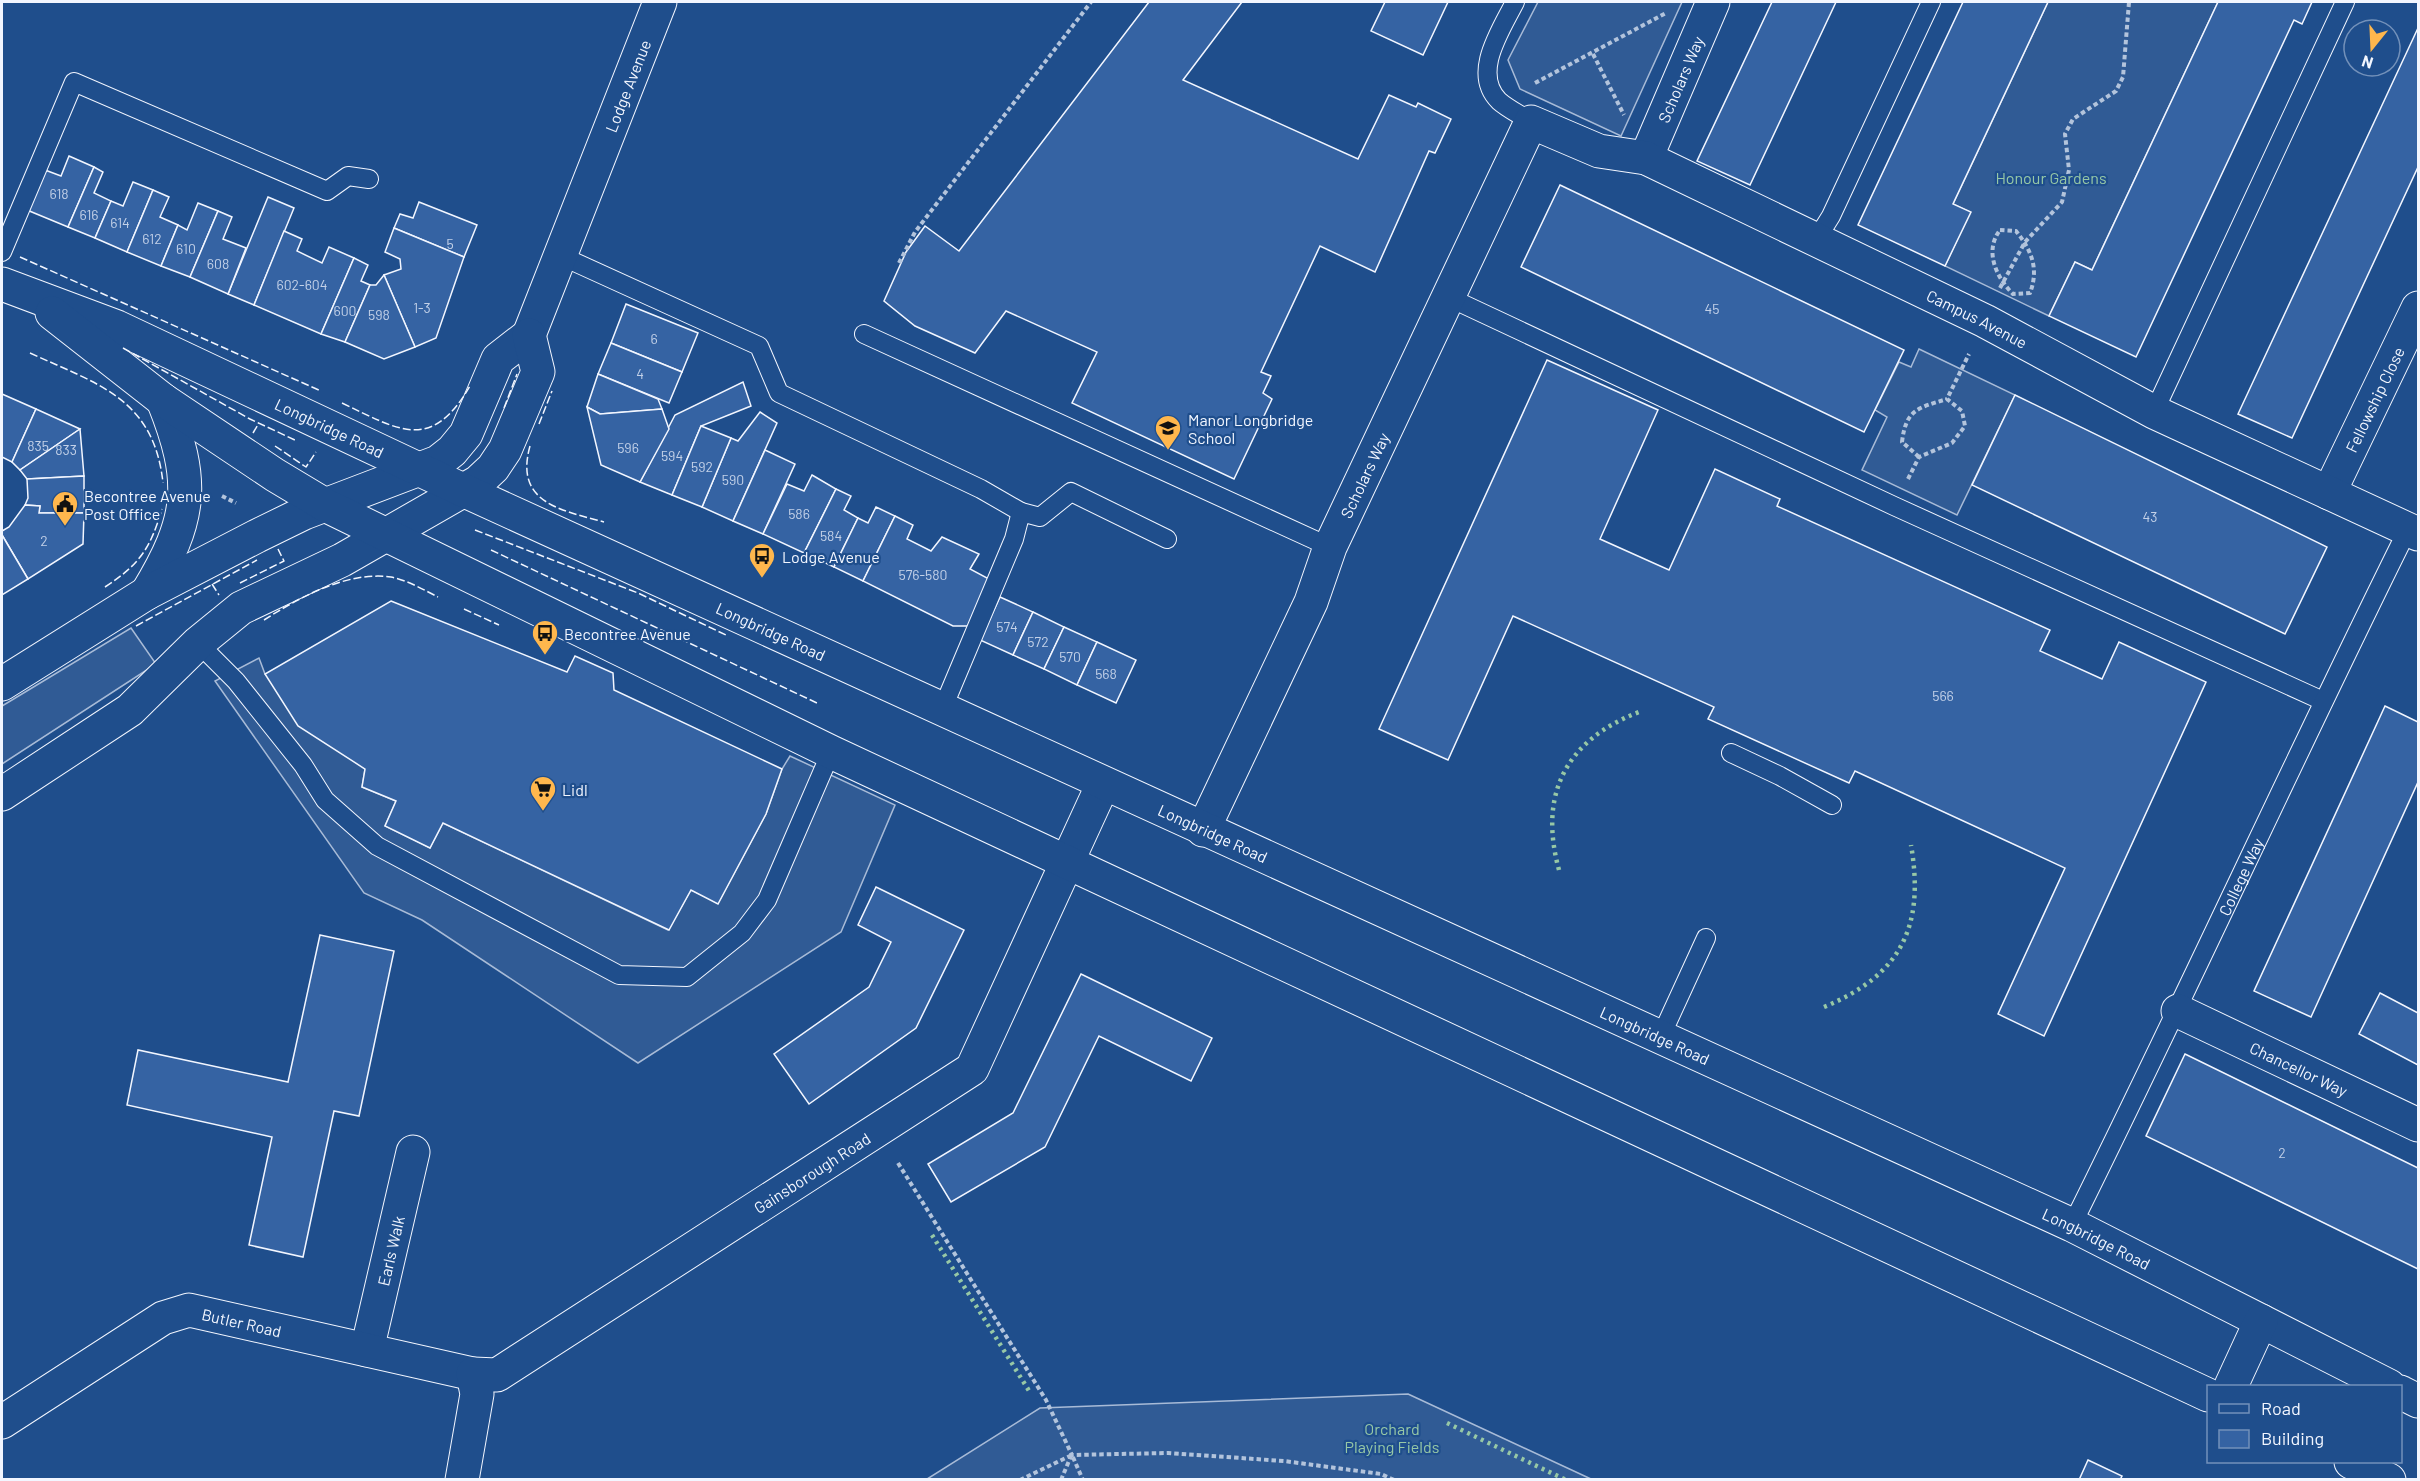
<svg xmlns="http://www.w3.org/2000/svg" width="2420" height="1481" font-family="Barlow,sans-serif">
<rect width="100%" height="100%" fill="#1f4e8c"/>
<g fill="#305b95" stroke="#a8bbd7" stroke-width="1.5">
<path d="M 1538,2 L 1682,2 L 1621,136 L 1520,89 L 1508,60 Z"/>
<path d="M 2048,2 L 2218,2 L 2092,270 L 2075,262 L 2049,316 L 1945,266 L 1970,212 L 1953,204 Z"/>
<path d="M 1919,349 L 2015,395 L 1957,515 L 1862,470 L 1887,417 L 1875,410 L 1899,362 L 1911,367 Z"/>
<path d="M 131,628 L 156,664 L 2,764 L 2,706 Z"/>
<path d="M 259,658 L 265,674 L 365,769 L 362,787 L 396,801 L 385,826 L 430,848 L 443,823 L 668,930 L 691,890 L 718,903 L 766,814 L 782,769 L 790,756 L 895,805 L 841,932 L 638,1063 L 422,920 L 364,893 L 215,681 Z"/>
<path d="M 1408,1394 L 1591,1479 L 927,1479 L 1040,1408 Z"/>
</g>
<g fill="#3563a3" stroke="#f2f6ff" stroke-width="1.5">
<path d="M 1149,2 L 1242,2 L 1183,80 L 1358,159 L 1389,95 L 1416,107 L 1418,103 L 1451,119 L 1435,153 L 1429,151 L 1375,272 L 1320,246 L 1261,372 L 1271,376 L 1263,393 L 1272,399 L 1234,479 L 1072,403 L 1097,352 L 1006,311 L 975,353 L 915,326 L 884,301 L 906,252 L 925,226 L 959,251 Z"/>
<path d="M 1385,2 L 1448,2 L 1423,55 L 1371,31 Z"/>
<path d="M 1772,2 L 1836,2 L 1750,185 L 1697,161 Z"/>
<path d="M 1963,2 L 2048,2 L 1953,204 L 1971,212 L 1945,266 L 1858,225 Z"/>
<path d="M 2218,2 L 2312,2 L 2302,24 L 2294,20 L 2136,357 L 2049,316 L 2075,262 L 2092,270 Z"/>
<path d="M 2418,28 L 2418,167 L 2292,438 L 2238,414 Z"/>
<path d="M 69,156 L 94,167 L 68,227 L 27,210 L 45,170 L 61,176 Z"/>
<path d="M 94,167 L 103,172 L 94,193 L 111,201 L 95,238 L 68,227 Z"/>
<path d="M 133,182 L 153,190 L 127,252 L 95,238 L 111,201 L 123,206 Z"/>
<path d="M 1560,185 L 1904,350 L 1864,432 L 1521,267 Z"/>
<path d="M 153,190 L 169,197 L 160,217 L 178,225 L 161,266 L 127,252 Z"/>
<path d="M 268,197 L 294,208 L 254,305 L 228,294 Z"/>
<path d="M 419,202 L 477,225 L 464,257 L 394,228 L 400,214 L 413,218 Z"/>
<path d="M 198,203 L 218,211 L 190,277 L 161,266 L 178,225 L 187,230 Z"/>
<path d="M 218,211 L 232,217 L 223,239 L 246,248 L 228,294 L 190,277 Z"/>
<path d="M 394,228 L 464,257 L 436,338 L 415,347 L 384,275 L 401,269 L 400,259 L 385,252 Z"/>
<path d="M 284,231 L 302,239 L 297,251 L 322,263 L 329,247 L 354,258 L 321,334 L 254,305 Z"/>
<path d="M 354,258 L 368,265 L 361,281 L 370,285 L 345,342 L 321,334 Z"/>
<path d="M 384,275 L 415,347 L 384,359 L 345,342 L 370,285 L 376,285 Z"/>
<path d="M 626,304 L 698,333 L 682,372 L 611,343 Z"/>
<path d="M 611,343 L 682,372 L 669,403 L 598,374 Z"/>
<path d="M 1547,360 L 1658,410 L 1600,539 L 1669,570 L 1715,469 L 1780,499 L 1777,506 L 2050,630 L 2040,651 L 2102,679 L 2119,642 L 2206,682 L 2044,1036 L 1998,1014 L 2065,868 L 1855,771 L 1849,783 L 1708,719 L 1714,707 L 1513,616 L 1448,760 L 1379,729 Z"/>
<path d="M 598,374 L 658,399 L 662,409 L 600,414 L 587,407 Z"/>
<path d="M 743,382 L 751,406 L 701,426 L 672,495 L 640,482 L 675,415 Z"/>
<path d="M 2,394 L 36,409 L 12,462 L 2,457 Z"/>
<path d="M 2015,395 L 2327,547 L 2285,634 L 1972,485 Z"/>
<path d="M 587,407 L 600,414 L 662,409 L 669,429 L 640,482 L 601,465 Z"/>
<path d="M 36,409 L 80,429 L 20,470 L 12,462 Z"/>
<path d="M 760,412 L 777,423 L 733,521 L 702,507 L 731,438 L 738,441 Z"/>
<path d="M 701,426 L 731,438 L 702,507 L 672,495 Z"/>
<path d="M 80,429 L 84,476 L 27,479 L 20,470 Z"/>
<path d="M 765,450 L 795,464 L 763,534 L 733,521 Z"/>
<path d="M 812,475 L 836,489 L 804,553 L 763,534 L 787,484 L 804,491 Z"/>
<path d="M 84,476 L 84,513 L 39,513 L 40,506 L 25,505 L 28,498 L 27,479 Z"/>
<path d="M 836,489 L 851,496 L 844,510 L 858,518 L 834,567 L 804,553 Z"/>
<path d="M 25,505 L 40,506 L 39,513 L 84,513 L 83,544 L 28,579 L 2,535 L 2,531 L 9,527 Z"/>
<path d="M 876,507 L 895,516 L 863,581 L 834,567 L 858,518 L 868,523 Z"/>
<path d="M 895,516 L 913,525 L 907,539 L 931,551 L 942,537 L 979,554 L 970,569 L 989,579 L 968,626 L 953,626 L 863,581 Z"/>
<path d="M 2,535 L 28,579 L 2,595 Z"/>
<path d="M 1000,597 L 1033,612 L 1013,655 L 980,640 Z"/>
<path d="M 391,601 L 567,672 L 575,656 L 613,673 L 614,690 L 782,769 L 766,814 L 718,904 L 691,890 L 669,930 L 443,823 L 430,848 L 385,826 L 396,801 L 362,787 L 365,769 L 298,726 L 265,674 Z"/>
<path d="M 1033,612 L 1064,627 L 1044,669 L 1013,655 Z"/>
<path d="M 1064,627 L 1097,642 L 1077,685 L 1044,669 Z"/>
<path d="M 1097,642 L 1136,660 L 1116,703 L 1077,685 Z"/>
<path d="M 2385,706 L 2418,722 L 2418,782 L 2311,1017 L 2254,991 Z"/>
<path d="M 876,887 L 964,930 L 916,1028 L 809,1104 L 774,1054 L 869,987 L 891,942 L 858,925 Z"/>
<path d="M 320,935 L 394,951 L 359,1116 L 334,1111 L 303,1257 L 249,1245 L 272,1137 L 127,1105 L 138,1050 L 288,1082 Z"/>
<path d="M 1081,974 L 1212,1038 L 1191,1081 L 1099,1036 L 1045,1147 L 951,1202 L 928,1164 L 1013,1113 Z"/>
<path d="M 2380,993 L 2418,1013 L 2418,1065 L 2359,1034 Z"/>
<path d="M 2185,1054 L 2418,1168 L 2418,1269 L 2146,1136 Z"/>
<path d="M 2088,1460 L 2122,1476 L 2120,1480 L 2079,1480 Z"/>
</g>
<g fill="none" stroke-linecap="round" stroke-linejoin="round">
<g stroke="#f2f6ff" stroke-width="20">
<g id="service">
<path d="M 1515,2 C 1501,30 1471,73 1499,101 C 1508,109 1521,115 1531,122"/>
<path d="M 1816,240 L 1831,216 L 1931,2"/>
<path d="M 2,252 L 74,82 L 327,191 L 348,176 L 369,179"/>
<path d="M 559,255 L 759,346 L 779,393 L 981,489 L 1021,512"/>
<path d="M 1448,297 L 1894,506 L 2323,701"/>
<path d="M 864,334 L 1330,547"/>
<path d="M 2154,412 L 2345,2"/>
<path d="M 198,643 L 236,681 L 303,765 L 325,800 L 377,846 L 619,975 L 687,977 L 742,933 L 767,900 L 831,752"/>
<path d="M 942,710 L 1014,539 L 1021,512 L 1040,517 L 1071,492 L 1167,539"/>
<path d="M 1731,753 L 1780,776 L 1832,805"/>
<path d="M 1661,1036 L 1706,938"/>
<path id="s1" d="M 2072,1225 C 2187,994 2293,760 2408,529"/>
</g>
</g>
<g stroke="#f2f6ff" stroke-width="35">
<g id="minor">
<path id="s2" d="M 1646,158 L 1713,2"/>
<path id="s3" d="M 2329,493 L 2418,308"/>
<path id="s4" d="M 1203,830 L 1311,602 L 1330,547 L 1531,122 L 1599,151 L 1646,158 L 1985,321 L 2154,412 L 2418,534"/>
<path id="s5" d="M 2178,1011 L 2418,1125"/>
<path id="s6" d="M 367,1350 L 413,1152"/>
<path id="s7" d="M 2,1422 L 163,1318 L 189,1310 L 473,1374"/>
<path id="s8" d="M 462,1480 L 477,1394 L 473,1374 L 497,1375 L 972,1069 L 1103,784"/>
</g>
</g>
<g stroke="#f2f6ff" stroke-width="35">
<g id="tertiary">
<path id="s9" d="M 529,335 L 660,2"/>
<path d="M 147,593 C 192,519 196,482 163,400"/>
<path d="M 2,684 L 147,593 L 257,536 L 304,513 L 438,462 L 452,451 L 466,434 L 498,359 L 529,335"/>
<path d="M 2,794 L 130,710 L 198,643 L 241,608 L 342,560 L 478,482 L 493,468 L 505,450 L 538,372 L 529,335"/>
</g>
</g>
<g stroke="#f2f6ff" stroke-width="35">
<g id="primary">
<path id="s10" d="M 2,284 L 117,327 L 465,491 L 2072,1225 L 2389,1386"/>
<path d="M 52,313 L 163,400 L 275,475 L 325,505 L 831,752 L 2208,1395"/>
<path d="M 2231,1386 L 2261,1321"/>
<path d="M 2400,1392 L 2418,1401"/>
<path d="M 2351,1462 L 2389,1480"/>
</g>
</g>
<g stroke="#b3c4dc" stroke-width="4" stroke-dasharray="4.5 3" stroke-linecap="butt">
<path d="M 1593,54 L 1624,115"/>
<path d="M 1535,83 L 1666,13"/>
<path d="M 2000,230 L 2016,231 C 2032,251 2039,269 2030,293 L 2013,294 C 1996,277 1984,251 2000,230 Z"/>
<path d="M 899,263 L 915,232 L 1091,2"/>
<path d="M 2000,288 L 2025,242 L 2062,202 L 2069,170 L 2065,134 L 2073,119 L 2116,91 L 2123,77 L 2129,2"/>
<path d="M 1919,457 L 1902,442 C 1906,409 1918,408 1947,399"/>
<path d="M 1908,479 L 1919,457 L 1952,443 L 1965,426 L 1962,411 L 1947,399 L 1969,354"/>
<path d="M 222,496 L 236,503"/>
<path d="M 898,1163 L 1046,1400 L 1072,1455 L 1168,1453 L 1284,1461 L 1381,1474 L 1394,1480"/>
<path d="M 1020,1480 L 1072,1455 L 1083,1480"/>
<path d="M 1061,1480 L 1071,1456"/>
</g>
<use href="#service" stroke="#1f4e8c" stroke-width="18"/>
<use href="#minor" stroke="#1f4e8c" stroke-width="33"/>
<use href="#tertiary" stroke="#1f4e8c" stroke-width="33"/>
<use href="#primary" stroke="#1f4e8c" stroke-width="33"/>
<g stroke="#97c8a6" stroke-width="4.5" stroke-dasharray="3 4.5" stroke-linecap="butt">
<path d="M 1559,870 C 1538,794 1566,740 1639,712"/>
<path d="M 1824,1007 C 1901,975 1925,927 1911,845"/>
<path d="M 932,1235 L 1031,1394"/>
<path d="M 1447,1423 L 1566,1480"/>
</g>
<g stroke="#f2f6ff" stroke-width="1.5" stroke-dasharray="8 3" stroke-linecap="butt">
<path d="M 20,257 L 321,391"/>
<path d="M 123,348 L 250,419 L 297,441"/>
<path d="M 30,353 C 97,384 154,398 163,483"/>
<path d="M 342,403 C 399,430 431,453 470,386"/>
<path d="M 504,408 L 517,374"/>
<path d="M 539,424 L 552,391"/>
<path d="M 253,433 L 259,423"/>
<path d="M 275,446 L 306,467 L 316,452"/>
<path d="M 530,446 C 514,503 561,510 604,522"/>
<path d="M 475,530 L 638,593 L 728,636"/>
<path d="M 491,550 L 817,703"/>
<path d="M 240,583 L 284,561 L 278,549"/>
<path d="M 212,584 L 219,595"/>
<path d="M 105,587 C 140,564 150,549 162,509"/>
<path d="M 464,609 L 499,625"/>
<path d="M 264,620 C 300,597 347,571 391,577 C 407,580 424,590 438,597"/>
<path d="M 136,626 L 257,560"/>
</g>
</g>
<defs>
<g id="school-pin" transform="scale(1.35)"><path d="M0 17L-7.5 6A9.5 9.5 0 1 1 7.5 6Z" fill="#ffb74d" stroke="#1f4e8c"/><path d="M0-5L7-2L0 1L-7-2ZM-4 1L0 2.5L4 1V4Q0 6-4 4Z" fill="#111"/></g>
<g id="civic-pin" transform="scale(1.35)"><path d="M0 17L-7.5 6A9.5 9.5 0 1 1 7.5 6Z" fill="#ffb74d" stroke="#1f4e8c"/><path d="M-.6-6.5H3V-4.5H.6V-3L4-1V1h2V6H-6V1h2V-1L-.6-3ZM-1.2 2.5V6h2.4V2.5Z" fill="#111"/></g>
<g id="bus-pin" transform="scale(1.35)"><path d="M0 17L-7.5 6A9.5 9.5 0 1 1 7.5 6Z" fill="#ffb74d" stroke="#1f4e8c"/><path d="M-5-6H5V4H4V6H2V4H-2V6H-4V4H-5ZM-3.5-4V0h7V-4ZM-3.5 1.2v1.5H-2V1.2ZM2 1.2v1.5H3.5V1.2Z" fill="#111"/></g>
<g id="supermarket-pin" transform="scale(1.35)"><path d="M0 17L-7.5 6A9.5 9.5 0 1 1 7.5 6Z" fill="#ffb74d" stroke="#1f4e8c"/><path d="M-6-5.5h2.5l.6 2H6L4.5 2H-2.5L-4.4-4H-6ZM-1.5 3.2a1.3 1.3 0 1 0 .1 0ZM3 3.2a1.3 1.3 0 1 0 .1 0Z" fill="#111"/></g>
</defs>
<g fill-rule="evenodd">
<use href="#school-pin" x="1168" y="428"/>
<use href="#civic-pin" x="65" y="504"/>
<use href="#bus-pin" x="762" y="556"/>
<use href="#bus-pin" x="545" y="633"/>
<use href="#supermarket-pin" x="543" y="789"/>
</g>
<g text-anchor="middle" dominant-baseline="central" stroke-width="4.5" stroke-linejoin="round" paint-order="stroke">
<g font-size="14" fill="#c3d1e8">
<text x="59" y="193">618</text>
<text x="89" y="214">616</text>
<text x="120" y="222">614</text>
<text x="152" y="238">612</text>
<text x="450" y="243">5</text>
<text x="186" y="248">610</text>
<text x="218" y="263">608</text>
<text x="302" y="284">602-604</text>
<text x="422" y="307">1-3</text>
<text x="1712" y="308">45</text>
<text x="345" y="310">600</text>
<text x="379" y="314">598</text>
<text x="654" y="338">6</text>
<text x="640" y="373">4</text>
<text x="38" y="445">835</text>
<text x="628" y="447">596</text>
<text x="66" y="449">833</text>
<text x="672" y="455">594</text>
<text x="702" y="466">592</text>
<text x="733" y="479">590</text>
<text x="799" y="513">586</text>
<text x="2150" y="516">43</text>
<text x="831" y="535">584</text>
<text x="44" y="540">2</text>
<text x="923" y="574">576-580</text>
<text x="1007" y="626">574</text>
<text x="1038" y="641">572</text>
<text x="1070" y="656">570</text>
<text x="1106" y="673">568</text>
<text x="1943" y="695">566</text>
<text x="2282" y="1152">2</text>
</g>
<g font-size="16" fill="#f2f6ff" stroke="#1f4e8c">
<text stroke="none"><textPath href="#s2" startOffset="86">Scholars Way</textPath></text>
<text stroke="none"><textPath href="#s9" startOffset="268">Lodge Avenue</textPath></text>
<text stroke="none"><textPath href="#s4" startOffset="1270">Campus Avenue</textPath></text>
<text stroke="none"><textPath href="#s3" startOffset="104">Fellowship Close</textPath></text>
<text stroke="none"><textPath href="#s10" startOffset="358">Longbridge Road</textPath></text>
<text stroke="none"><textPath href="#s4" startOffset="390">Scholars Way</textPath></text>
<text stroke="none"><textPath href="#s10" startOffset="844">Longbridge Road</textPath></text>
<text stroke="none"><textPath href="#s10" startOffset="1330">Longbridge Road</textPath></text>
<text stroke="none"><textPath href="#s1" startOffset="387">College Way</textPath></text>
<text stroke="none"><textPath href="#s10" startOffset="1816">Longbridge Road</textPath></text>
<text stroke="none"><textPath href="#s5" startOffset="134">Chancellor Way</textPath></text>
<text stroke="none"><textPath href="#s8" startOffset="506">Gainsborough Road</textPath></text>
<text stroke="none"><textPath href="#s10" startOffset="2302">Longbridge Road</textPath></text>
<text stroke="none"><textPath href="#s6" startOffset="102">Earls Walk</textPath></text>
<text stroke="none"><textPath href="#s7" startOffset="273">Butler Road</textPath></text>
</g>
<g font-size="16" fill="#97c8a6" stroke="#1f4e8c">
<text x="2051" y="177">Honour Gardens</text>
<text x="1392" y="1428">Orchard<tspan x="1392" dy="18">Playing Fields</tspan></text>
</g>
<g font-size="16" fill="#f2f6ff" stroke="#1f4e8c" text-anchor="start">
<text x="1188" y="419">Manor Longbridge<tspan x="1188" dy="18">School</tspan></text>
<text x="84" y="495">Becontree Avenue<tspan x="84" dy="18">Post Office</tspan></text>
<text x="782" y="556">Lodge Avenue</text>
<text x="564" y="633">Becontree Avenue</text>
<text x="562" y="789">Lidl</text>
</g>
</g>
<rect width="2420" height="1481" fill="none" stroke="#f2f6ff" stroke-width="6"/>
<rect x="2207" y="1385" width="195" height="78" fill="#1f4e8c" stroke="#7391ba" stroke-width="1.5"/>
<rect x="2219" y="1404" width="30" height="9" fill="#1f4e8c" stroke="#7391ba" stroke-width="1.5"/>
<text x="2261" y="1415" font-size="18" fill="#f2f6ff">Road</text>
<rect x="2219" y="1430" width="30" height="18" fill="#3563a3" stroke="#7391ba" stroke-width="1.5"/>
<text x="2261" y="1445" font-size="18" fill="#f2f6ff">Building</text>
<g transform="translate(2372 48) rotate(198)"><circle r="28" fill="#1f4e8c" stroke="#7391ba" stroke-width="1.5"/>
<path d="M0-4.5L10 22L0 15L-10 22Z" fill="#ffb74d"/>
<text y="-9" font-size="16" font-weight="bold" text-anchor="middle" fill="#f2f6ff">N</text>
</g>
</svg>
